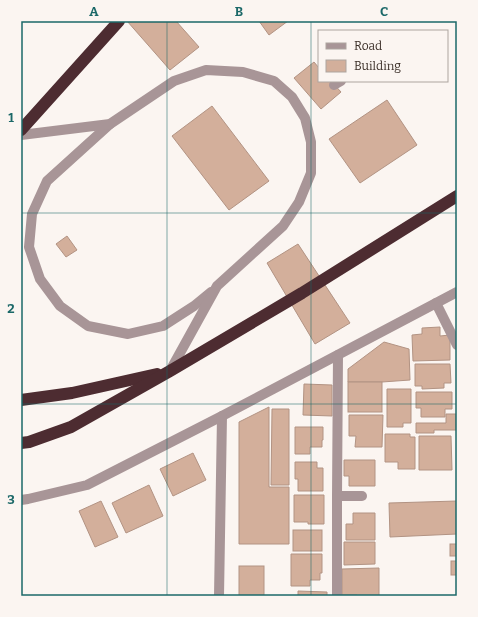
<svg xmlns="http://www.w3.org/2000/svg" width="478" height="617" font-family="Bitter,serif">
<rect width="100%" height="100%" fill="#fbf5f1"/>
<g fill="#d3af9b" stroke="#b29383">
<path d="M 127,21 L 176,21 L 199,47 L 170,70 Z"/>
<path d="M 259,21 L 288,21 L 269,35 Z"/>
<path d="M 314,62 L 319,68 L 319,81 L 331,81 L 341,92 L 321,109 L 294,78 Z"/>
<path d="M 387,100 L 417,145 L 360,183 L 329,139 Z"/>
<path d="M 212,106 L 269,181 L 229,210 L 172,136 Z"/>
<path d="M 67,236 L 77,250 L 66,257 L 56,244 Z"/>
<path d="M 298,244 L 350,323 L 315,344 L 267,263 Z"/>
<path d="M 440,327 L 440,336 L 450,335 L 450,360 L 413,361 L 412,335 L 422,334 L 422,328 Z"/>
<path d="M 384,342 L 409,349 L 410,380 L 382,382 L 348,382 L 348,369 Z"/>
<path d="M 415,364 L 450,364 L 451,383 L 444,383 L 444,388 L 422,389 L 422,386 L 415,386 Z"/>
<rect x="348" y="382" width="34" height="30"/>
<path d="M 304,384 L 332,385 L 332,416 L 303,415 Z"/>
<path d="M 387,389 L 411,389 L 411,423 L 403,423 L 403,427 L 387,427 Z"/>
<path d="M 416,392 L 452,392 L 452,409 L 445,409 L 445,417 L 421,417 L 421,408 L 416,408 Z"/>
<path d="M 269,407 L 269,487 L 289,487 L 289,544 L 239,544 L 239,422 Z"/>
<path d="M 272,409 L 289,409 L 289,485 L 271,485 Z"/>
<path d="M 446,414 L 456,414 L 456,430 L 434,430 L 434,433 L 416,433 L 416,423 L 446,423 Z"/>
<path d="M 349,415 L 383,415 L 382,447 L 355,447 L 356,436 L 349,436 Z"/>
<path d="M 295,427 L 323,427 L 323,440 L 322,440 L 322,447 L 310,447 L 310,454 L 295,454 Z"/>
<path d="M 385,434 L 410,434 L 410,437 L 415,437 L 415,469 L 398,469 L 398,462 L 385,462 Z"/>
<path d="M 419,436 L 451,436 L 452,470 L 419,470 Z"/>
<path d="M 193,453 L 206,480 L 173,496 L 160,469 Z"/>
<path d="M 344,460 L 375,460 L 375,486 L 349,486 L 349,476 L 344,476 Z"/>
<path d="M 295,462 L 317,462 L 317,468 L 323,468 L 323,491 L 298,491 L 298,479 L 295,479 Z"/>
<path d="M 149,485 L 163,516 L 126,533 L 112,503 Z"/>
<path d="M 294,495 L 324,495 L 324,524 L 308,524 L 308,522 L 294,522 Z"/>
<path d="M 101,501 L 118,537 L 95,547 L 79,511 Z"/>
<path d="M 457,501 L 457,534 L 390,537 L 389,503 Z"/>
<path d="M 353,513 L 375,513 L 375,540 L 346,540 L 346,524 L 353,524 Z"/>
<rect x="293" y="530" width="29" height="21"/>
<path d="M 344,542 L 375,542 L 375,564 L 344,565 Z"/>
<rect x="450" y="544" width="7" height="12"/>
<path d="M 291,554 L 322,554 L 322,573 L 320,573 L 320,580 L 310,580 L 310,586 L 291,586 Z"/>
<rect x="451" y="561" width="6" height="14"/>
<rect x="239" y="566" width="25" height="30"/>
<path d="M 379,568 L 379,596 L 357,596 L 357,595 L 342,595 L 342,569 Z"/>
<path d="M 298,591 L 327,592 L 327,596 L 298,596 Z"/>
</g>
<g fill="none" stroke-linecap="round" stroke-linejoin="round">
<g stroke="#a89597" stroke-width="10">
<path d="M 110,124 L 47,181 L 32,214 L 29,247 L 40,279 L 60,306 L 88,326 L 128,334 L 163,326 L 194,306 L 211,292"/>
<path d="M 21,135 L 110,124 L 174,81 L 206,70 L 243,72 L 274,81 L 292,97 L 305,118 L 311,142 L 311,173 L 299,202 L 283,226 L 217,286 L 170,371"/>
</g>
<path stroke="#a89597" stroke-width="10" d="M 334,85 L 341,81"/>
<g stroke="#a89597" stroke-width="10">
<path d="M 436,303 L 457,345"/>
<path d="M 337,496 L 362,496"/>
<path d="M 21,500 L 28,499 L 87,485 L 222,416 L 457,292"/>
<path d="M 219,596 L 222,416"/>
<path d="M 337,596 L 337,496 L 338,355"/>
</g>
<g stroke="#4d2c31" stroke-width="12">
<path d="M 21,130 L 119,21"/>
<path d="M 21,400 L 72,393 L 157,374"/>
<path d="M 21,443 L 29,442 L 71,427 L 170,371 L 302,293 L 457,196"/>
</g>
</g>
<path fill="none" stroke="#1b6868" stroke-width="1" stroke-opacity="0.55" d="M 167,21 L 167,596M 311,21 L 311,596M 21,213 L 457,213M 21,404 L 457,404"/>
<rect width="478" height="617" fill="none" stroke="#fbf5f1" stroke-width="44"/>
<rect x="318" y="30" width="130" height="52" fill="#fbf5f1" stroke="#ada59f"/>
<rect x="326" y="43" width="20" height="6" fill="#a89597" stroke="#ada59f"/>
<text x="354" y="50" font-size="12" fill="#382c25">Road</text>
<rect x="326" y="60" width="20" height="12" fill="#d3af9b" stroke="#ada59f"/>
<text x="354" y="70" font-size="12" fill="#382c25">Building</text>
<rect x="22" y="22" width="434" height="573" fill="none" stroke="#1b6868" stroke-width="1.5"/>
<g font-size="13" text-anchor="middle" font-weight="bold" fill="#1b6868">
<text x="94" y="16">A</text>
<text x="239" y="16">B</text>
<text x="384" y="16">C</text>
<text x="11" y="122">1</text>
<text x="11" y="313">2</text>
<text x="11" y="504">3</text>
</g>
</svg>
